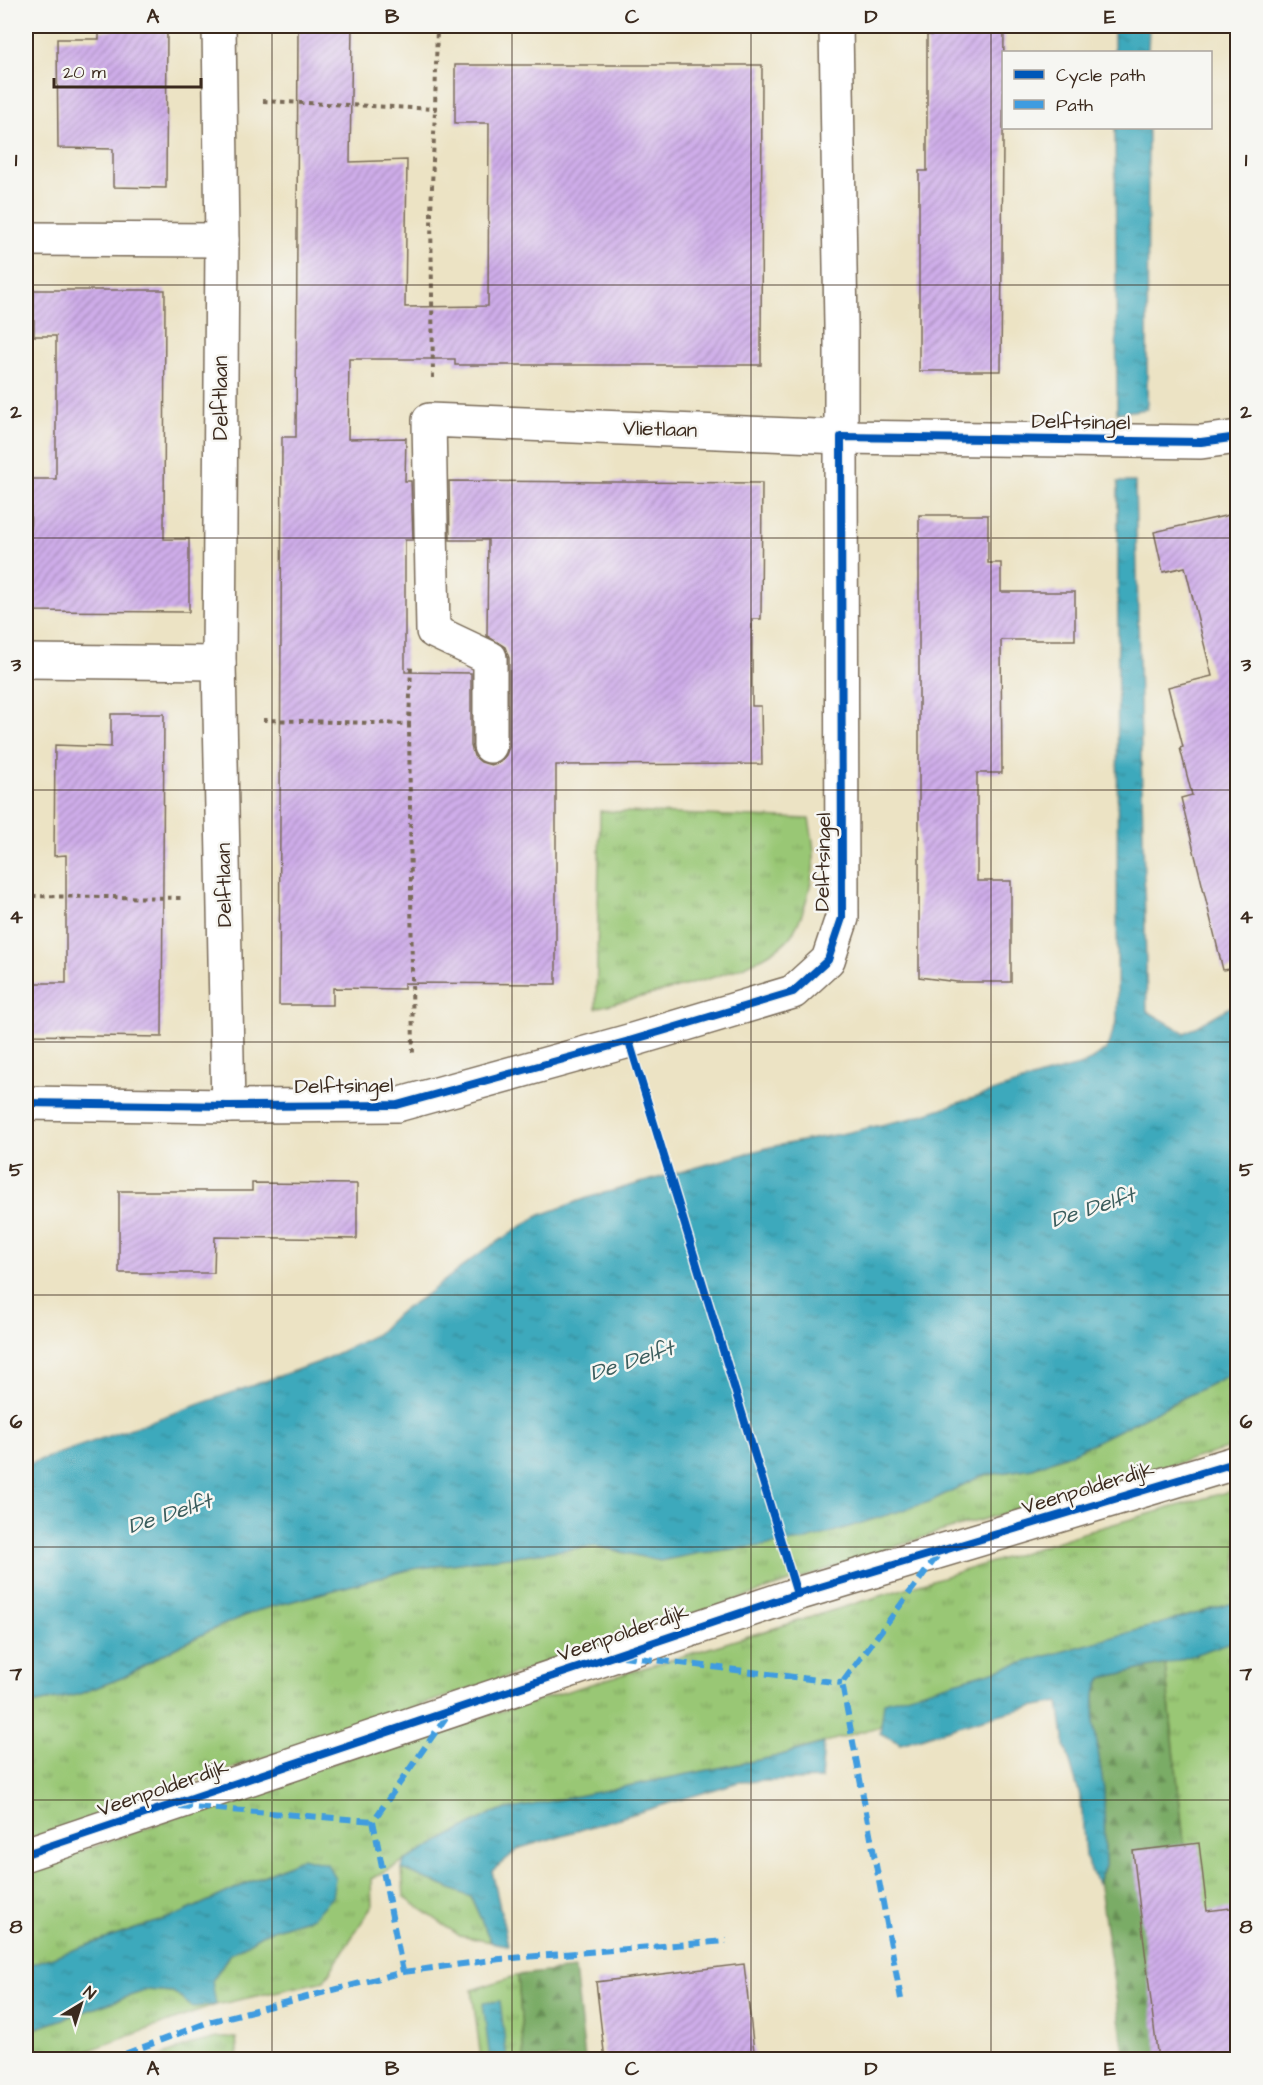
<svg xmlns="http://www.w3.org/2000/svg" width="1263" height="2085" font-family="'Architects Daughter',sans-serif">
<defs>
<pattern id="grass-tufts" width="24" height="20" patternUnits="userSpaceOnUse" patternTransform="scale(1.5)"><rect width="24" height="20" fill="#99c775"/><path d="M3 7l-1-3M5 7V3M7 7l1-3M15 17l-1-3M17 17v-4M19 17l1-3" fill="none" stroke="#7ea25f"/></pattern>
<pattern id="forest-firs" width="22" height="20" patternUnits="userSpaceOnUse" patternTransform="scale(1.5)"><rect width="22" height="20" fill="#7aac66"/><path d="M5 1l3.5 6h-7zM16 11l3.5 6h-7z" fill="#658c53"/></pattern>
<pattern id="water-ripples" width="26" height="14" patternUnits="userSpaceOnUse" patternTransform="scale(1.5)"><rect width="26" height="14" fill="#3ca9bc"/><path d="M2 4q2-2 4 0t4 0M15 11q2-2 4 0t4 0" fill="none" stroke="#348a98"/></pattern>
<pattern id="building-hatch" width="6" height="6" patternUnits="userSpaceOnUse" patternTransform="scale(1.5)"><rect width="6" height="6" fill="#cfadea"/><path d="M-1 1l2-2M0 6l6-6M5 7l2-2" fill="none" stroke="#a98dbd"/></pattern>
</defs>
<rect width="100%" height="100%" fill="#f6f6f2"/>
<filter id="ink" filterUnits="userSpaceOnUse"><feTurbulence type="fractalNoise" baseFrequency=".0167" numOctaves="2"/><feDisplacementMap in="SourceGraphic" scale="12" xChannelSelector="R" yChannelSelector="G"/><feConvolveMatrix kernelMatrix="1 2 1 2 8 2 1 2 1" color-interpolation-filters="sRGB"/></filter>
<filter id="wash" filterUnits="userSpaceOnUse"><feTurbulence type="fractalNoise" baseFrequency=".008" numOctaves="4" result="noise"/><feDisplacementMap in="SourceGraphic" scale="24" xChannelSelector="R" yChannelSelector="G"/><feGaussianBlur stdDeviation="1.35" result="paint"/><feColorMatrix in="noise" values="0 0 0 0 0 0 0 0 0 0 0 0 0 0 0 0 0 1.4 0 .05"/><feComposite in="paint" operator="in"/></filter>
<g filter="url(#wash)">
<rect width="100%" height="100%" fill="#ece3c4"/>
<g fill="url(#grass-tufts)" stroke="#6a784a" stroke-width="1.5">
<path d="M 600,811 L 809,819 C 811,830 814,843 814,855 C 814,877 805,912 794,931 C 770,973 643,995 596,1008 Z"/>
<path d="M 1237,1371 L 1237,1446 L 936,1533 L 218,1773 L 26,1840 L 26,1705 L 77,1695 L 124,1677 L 162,1655 L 209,1631 L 256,1611 L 412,1569 L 595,1546 L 660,1561 L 929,1502 L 981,1476 L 1033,1468 L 1079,1450 Z"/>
<path d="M 1237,1489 L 1237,1602 L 885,1702 L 881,1726 L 774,1757 L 492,1813 L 371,1879 L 372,1906 L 324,1981 L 216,2005 L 65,2059 L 26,2059 L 26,2032 L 147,1990 L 173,1992 L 192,2007 L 212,1981 L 229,1955 L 266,1932 L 313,1917 L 302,1858 L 180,1914 L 26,1966 L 26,1871 C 186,1814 345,1755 509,1709 L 1044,1546 L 1082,1533 Z"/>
<path d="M 1237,1640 L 1237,2059 L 1207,2059 L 1165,1664 Z"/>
<path d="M 402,1869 L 471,1897 L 491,1942 L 460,1936 L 404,1897 Z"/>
<path d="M 518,1975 L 524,2059 L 481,2059 L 472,1990 Z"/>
<path d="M 217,2038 L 236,2038 L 238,2059 L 221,2059 L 215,2057 L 213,2060 L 152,2060 L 188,2045 Z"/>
</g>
<g fill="url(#forest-firs)" stroke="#5a6b42" stroke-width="1.5">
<path d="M 1165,1664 L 1207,2059 L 1125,2059 L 1099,1880 L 1105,1866 L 1104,1791 L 1094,1724 L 1095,1694 L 1102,1678 Z"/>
<path d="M 575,1969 L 585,2059 L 524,2059 L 518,1975 Z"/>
</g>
<g fill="url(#water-ripples)" stroke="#3c6a6d" stroke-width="1.5">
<path d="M 1114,26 L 1149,26 L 1148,52 L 1114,52 Z"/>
<path d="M 1115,128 L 1148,128 L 1147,409 L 1117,413 Z"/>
<path d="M 1118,482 L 1135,482 L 1147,1011 L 1185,1033 L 1237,1003 L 1237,1371 L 1079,1450 L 1033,1468 L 981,1476 L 929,1502 L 804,1541 L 700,1553 L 660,1561 L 595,1546 L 412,1569 L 256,1611 L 209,1631 L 162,1655 L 124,1677 L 77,1695 L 26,1705 L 26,1465 L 319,1362 L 377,1334 L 397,1314 L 426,1295 L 480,1253 L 538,1216 L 590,1197 L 770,1147 L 850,1132 L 912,1118 L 1044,1075 L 1083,1065 L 1106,1050 L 1117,1021 Z"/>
<path d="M 1237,1602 L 1237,1640 L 1170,1663 L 1102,1678 L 1095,1694 L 1094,1724 L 1104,1791 L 1105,1866 L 1097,1884 L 1085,1856 L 1081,1800 L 1065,1745 L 1059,1702 C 1006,1710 953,1728 901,1744 L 880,1733 L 884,1702 Z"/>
<path d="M 824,1743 L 821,1779 L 739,1782 L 520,1848 L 492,1871 L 508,1945 L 491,1942 L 471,1897 L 402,1869 L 404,1861 L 492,1813 L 774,1757 Z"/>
<path d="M 302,1858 L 327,1864 L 335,1878 L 332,1897 L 313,1917 L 266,1932 L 229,1955 L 212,1981 L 216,2005 L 192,2007 L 173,1992 L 147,1990 L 26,2032 L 26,1966 L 180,1914 Z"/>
<path d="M 500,2001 L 507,2059 L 490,2059 L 483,2003 Z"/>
</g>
<g id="blocks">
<g fill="url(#building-hatch)">
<path d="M 113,26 L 167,26 L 166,188 L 113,187 L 113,149 L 58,148 L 57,39 L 99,39 L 99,31 L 113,31 Z"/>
<path d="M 298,26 L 352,26 L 350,162 L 407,160 L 405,307 L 488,306 L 489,123 L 455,123 L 455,65 L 762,65 L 761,365 L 455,365 L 455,359 L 349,359 L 348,439 L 406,438 L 405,481 L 411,481 L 413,540 L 405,540 L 405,672 L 471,673 L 471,746 L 474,756 L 481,762 L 491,765 L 500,762 L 506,755 L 509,747 L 509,658 L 505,647 L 487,636 L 488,540 L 450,540 L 449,481 L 762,483 L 761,619 L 752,619 L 752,706 L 761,706 L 762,764 L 556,765 L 556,984 L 404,983 L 404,989 L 333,988 L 333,1005 L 279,1005 L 282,437 L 296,437 Z"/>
<path d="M 933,26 L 1004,26 L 1001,371 L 919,371 L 919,171 L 927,171 L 927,35 L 933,35 Z"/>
<path d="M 34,290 L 165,290 L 164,539 L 189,539 L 189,612 L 26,611 L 26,558 L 30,558 L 31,479 L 56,479 L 56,336 L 34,336 Z"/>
<path d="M 1238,513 L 1238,968 L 1223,970 L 1181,798 L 1192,795 L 1180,748 L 1183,747 L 1168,687 L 1212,676 L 1185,567 L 1163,572 L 1154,532 Z"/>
<path d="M 919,515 L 988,515 L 988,563 L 1001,563 L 1001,592 L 1075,592 L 1075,640 L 1001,640 L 1002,773 L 977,773 L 977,881 L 1011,881 L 1011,982 L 957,982 L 919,977 Z"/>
<path d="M 111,714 L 164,714 L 162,1037 L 26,1035 L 26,983 L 66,983 L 66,855 L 54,856 L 55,745 L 111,747 Z"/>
<path d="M 252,1183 L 357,1184 L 357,1239 L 215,1237 L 214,1273 L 119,1273 L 119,1191 L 252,1191 Z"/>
<path d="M 1199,1843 L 1207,1911 L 1238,1907 L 1238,2060 L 1158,2060 L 1133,1851 Z"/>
<path d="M 744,1964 L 755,2060 L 605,2060 L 596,1982 Z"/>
</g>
</g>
</g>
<g filter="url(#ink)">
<use href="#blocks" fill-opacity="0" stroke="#796b58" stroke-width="1.5"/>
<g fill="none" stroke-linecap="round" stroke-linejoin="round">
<g stroke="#796b58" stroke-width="36">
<g id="street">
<path d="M 219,26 L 222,240 L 219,663 L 228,1106"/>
<path d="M 26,239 L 222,240"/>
<path d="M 26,661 L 219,663"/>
<path d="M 490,746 L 490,658 L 433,631 L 429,420 L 841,437 L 841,327 L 836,26"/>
<path d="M 26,1103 L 228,1106 L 397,1105 L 629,1041 L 793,992 L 828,960 L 842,918 L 841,437 L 1201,442 L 1238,437"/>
<path d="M 26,1854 L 797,1594 L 1238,1462"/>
</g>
</g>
<g stroke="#796b58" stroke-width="4" stroke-dasharray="4.5 4.5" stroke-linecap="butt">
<path d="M 263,101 L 435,109 L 437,26"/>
<path d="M 433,378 L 431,213 L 435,109"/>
<path d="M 26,716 L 26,892"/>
<path d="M 263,720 L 409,724 L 411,666"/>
<path d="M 409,724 L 413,1057"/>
<path d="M 27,892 L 27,896 L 183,898"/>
</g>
<use href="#street" stroke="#fff" stroke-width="33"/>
<g stroke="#3f9ce0" stroke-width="6" stroke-dasharray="12 6" stroke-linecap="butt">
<path d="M 623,1656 L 842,1683"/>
<path d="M 179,1806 L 373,1821"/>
<path d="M 403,1972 L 500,1959 L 726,1941"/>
<path d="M 901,1999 L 842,1683 L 941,1551"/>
<path d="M 109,2060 L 209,2022 L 403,1972 L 373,1821 L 449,1713"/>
</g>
<g stroke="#f6f6f2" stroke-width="11">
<g id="cycleway">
<path d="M 629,1041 L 797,1594"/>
<path d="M 26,1103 L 228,1106 L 397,1105 L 629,1041 L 793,992 L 828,960 L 842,918 L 841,437 L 1201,442 L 1238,437"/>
<path d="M 26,1854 L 797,1594 L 1238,1462"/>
</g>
</g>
<use href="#cycleway" stroke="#0057b8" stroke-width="8"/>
</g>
</g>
<path fill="none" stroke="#3b2a1e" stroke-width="1.5" stroke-opacity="0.55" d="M 272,26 L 272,2060M 512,26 L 512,2060M 751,26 L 751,2060M 991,26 L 991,2060M 26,285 L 1238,285M 26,538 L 1238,538M 26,790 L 1238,790M 26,1042 L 1238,1042M 26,1295 L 1238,1295M 26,1547 L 1238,1547M 26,1800 L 1238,1800"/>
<g text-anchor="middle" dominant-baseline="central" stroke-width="5" stroke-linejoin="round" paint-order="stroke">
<g font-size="21" fill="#3b2a1e" stroke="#f6f6f2">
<text transform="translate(220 398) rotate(-90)">Delftlaan</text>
<text transform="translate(1081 422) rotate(1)">Delftsingel</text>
<text transform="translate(660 429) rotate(2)">Vlietlaan</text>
<text transform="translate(823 862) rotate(-89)">Delftsingel</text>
<text transform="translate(224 885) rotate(-91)">Delftlaan</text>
<text transform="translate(344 1086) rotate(-1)">Delftsingel</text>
<text transform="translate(1088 1488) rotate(-17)">Veenpolderdijk</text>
<text transform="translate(623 1633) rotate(-19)">Veenpolderdijk</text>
<text transform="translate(163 1788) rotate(-19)">Veenpolderdijk</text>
</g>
<g font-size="22" font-style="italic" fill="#3b5d5d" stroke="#f6f6f2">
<text transform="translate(1093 1208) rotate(-18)">De Delft</text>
<text transform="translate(632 1361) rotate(-18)">De Delft</text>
<text transform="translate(170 1514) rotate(-18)">De Delft</text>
</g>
</g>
<rect width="1263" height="2085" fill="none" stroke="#f6f6f2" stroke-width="66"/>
<rect x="1002" y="51" width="210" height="78" fill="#f6f6f2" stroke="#aba49d" stroke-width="1.5"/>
<rect x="1014" y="70" width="30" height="9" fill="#0057b8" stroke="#aba49d" stroke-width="1.5"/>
<text x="1056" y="81" font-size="18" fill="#3b2a1e">Cycle path</text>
<rect x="1014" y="100" width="30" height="9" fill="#3f9ce0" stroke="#aba49d" stroke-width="1.5"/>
<text x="1056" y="111" font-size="18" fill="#3b2a1e">Path</text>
<g transform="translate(81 2004) rotate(38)" stroke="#f6f6f2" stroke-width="4.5" paint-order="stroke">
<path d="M0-4.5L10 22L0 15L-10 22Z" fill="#3b2a1e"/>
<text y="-9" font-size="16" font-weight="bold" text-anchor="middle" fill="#3b2a1e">N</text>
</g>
<path d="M54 78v9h147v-9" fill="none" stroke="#3b2a1e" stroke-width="3"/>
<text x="63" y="78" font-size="18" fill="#3b2a1e" stroke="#f6f6f2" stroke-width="4.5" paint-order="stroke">20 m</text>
<rect x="33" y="33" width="1197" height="2019" fill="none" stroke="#3b2a1e" stroke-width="2"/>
<g font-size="20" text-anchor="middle" font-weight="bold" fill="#3b2a1e">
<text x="153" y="23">A</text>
<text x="392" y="23">B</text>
<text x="632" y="23">C</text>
<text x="871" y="23">D</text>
<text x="1110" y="23">E</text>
<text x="16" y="166">1</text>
<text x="1246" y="166">1</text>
<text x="16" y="418">2</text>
<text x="1246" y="418">2</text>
<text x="16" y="671">3</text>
<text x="1246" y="671">3</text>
<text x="16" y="923">4</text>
<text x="1246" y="923">4</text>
<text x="16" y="1176">5</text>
<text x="1246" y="1176">5</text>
<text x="16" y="1428">6</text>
<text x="1246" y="1428">6</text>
<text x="16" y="1680">7</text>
<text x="1246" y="1680">7</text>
<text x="16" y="1933">8</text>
<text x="1246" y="1933">8</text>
<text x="153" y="2075">A</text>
<text x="392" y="2075">B</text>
<text x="632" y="2075">C</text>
<text x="871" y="2075">D</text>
<text x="1110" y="2075">E</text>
</g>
</svg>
